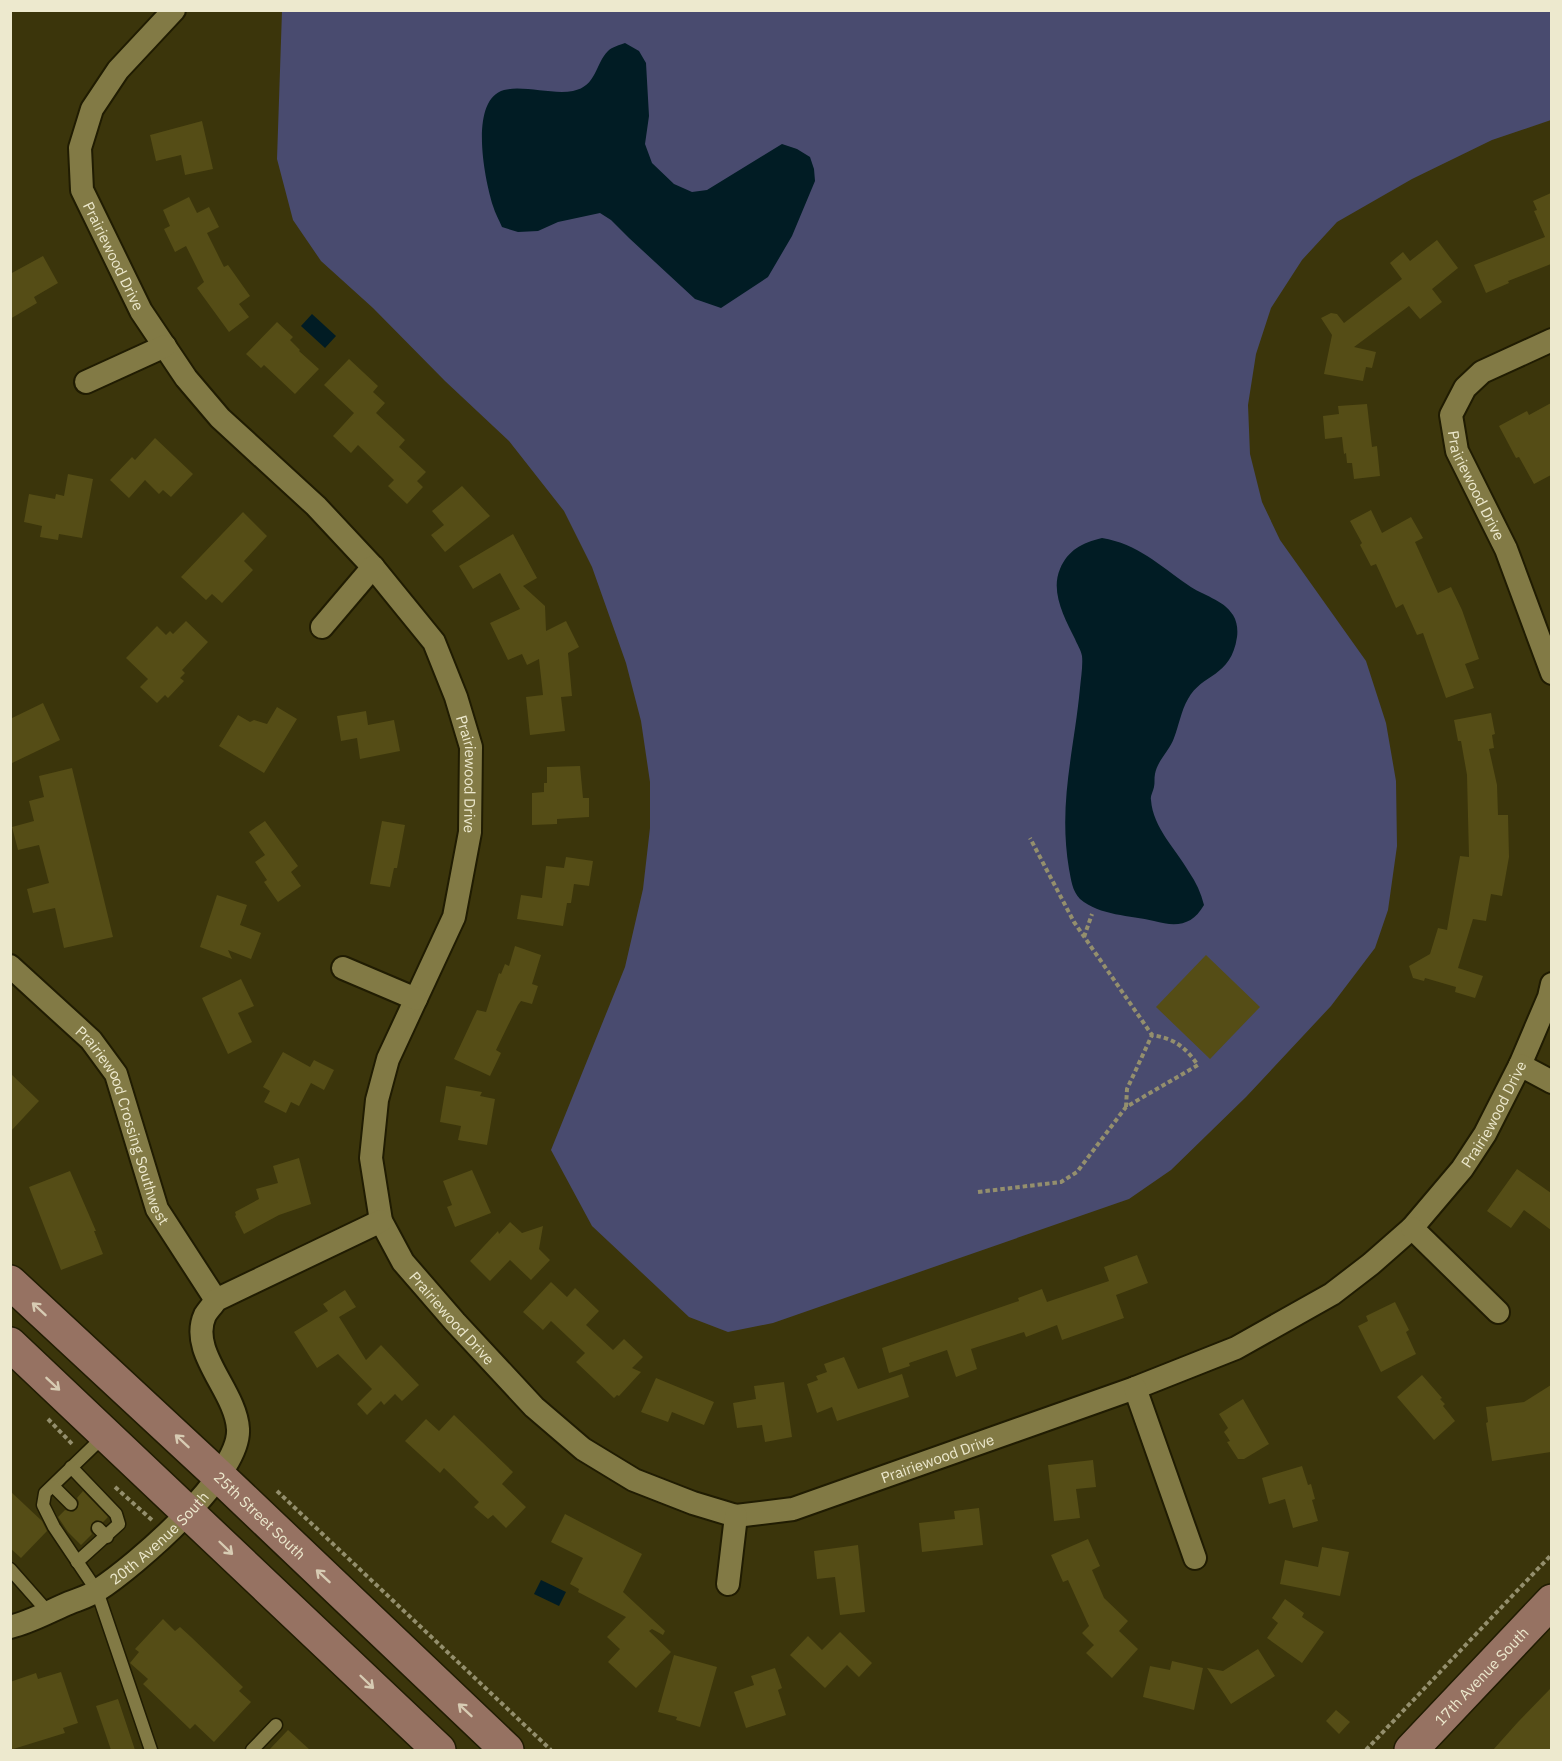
<svg xmlns="http://www.w3.org/2000/svg" width="1562" height="1761" font-family="'IBM Plex Sans',sans-serif">
<rect width="100%" height="100%" fill="#3b350b"/>
<path fill="#494b6f" d="M 282,11 L 1551,11 L 1551,120 L 1492,140 L 1412,179 L 1337,222 L 1302,260 L 1271,308 L 1256,354 L 1248,405 L 1250,454 L 1262,502 L 1280,540 L 1366,661 L 1386,723 L 1396,781 L 1397,846 L 1388,910 L 1375,948 L 1331,1006 L 1246,1097 L 1171,1170 L 1129,1199 L 773,1323 L 728,1332 L 689,1317 L 592,1226 L 551,1150 L 625,967 L 643,889 L 650,828 L 650,782 L 641,721 L 626,663 L 592,567 L 564,511 L 509,441 L 445,381 L 373,308 L 321,261 L 293,220 L 277,159 Z"/>
<g fill="#011c24">
<path d="M 625,43 L 639,51 L 646,63 L 649,116 L 645,144 L 652,163 L 674,184 L 692,192 L 707,190 L 782,144 L 797,149 L 810,157 L 814,169 L 815,181 L 792,236 L 768,277 L 721,308 L 695,299 L 629,238 L 611,220 L 600,213 L 558,222 L 538,231 L 518,232 L 502,227 C 499,220 495,213 493,206 C 485,181 468,100 504,90 C 523,85 553,95 573,91 C 597,86 595,64 608,51 C 612,47 620,45 625,43 Z"/>
<path d="M 312,314 L 336,336 L 325,348 L 301,326 Z"/>
<path d="M 1102,538 C 1138,544 1159,565 1188,585 C 1203,596 1223,599 1233,615 C 1237,621 1238,630 1237,637 C 1231,678 1202,673 1188,699 C 1181,711 1179,725 1174,738 C 1170,750 1157,761 1155,774 C 1154,778 1155,783 1154,787 C 1153,792 1150,796 1151,800 C 1153,828 1176,849 1189,872 C 1196,882 1201,893 1204,905 C 1192,926 1176,927 1154,921 C 1130,915 1100,916 1080,899 C 1072,891 1071,879 1069,869 C 1058,803 1074,752 1080,688 C 1081,678 1083,665 1082,656 C 1081,650 1077,644 1075,639 C 1065,619 1050,592 1060,569 C 1068,550 1082,543 1102,538 Z"/>
<path d="M 541,1580 L 566,1592 L 559,1606 L 534,1594 Z"/>
</g>
<g fill="#554d16">
<path d="M 202,121 L 213,169 L 185,175 L 181,155 L 156,161 L 150,135 Z"/>
<path d="M 1551,193 L 1551,264 L 1508,281 L 1509,283 L 1486,293 L 1474,265 L 1545,237 L 1534,211 L 1537,210 L 1533,201 Z"/>
<path d="M 189,197 L 197,213 L 209,207 L 219,227 L 207,233 L 224,267 L 228,265 L 250,296 L 239,304 L 249,317 L 229,332 L 197,288 L 204,282 L 186,246 L 175,252 L 164,229 L 170,226 L 163,210 Z"/>
<path d="M 1437,240 L 1458,268 L 1432,289 L 1442,302 L 1420,319 L 1409,306 L 1354,347 L 1376,352 L 1372,368 L 1366,367 L 1363,381 L 1324,374 L 1332,335 L 1321,318 L 1331,313 L 1337,314 L 1344,323 L 1402,279 L 1390,263 L 1403,252 L 1410,261 Z"/>
<path d="M 43,256 L 58,283 L 34,297 L 37,303 L 10,319 L 10,274 Z"/>
<path d="M 277,322 L 293,337 L 290,340 L 300,350 L 299,351 L 319,369 L 295,394 L 264,365 L 261,368 L 246,354 Z"/>
<path d="M 349,359 L 378,386 L 373,392 L 385,403 L 376,413 L 405,440 L 399,447 L 426,472 L 417,481 L 423,487 L 407,504 L 388,486 L 394,480 L 358,445 L 351,453 L 333,436 L 354,413 L 324,385 Z"/>
<path d="M 1551,403 L 1551,475 L 1534,484 L 1519,457 L 1516,458 L 1499,426 L 1527,411 L 1529,415 Z"/>
<path d="M 1367,404 L 1372,447 L 1377,446 L 1380,476 L 1354,479 L 1352,463 L 1347,463 L 1346,453 L 1344,454 L 1342,437 L 1325,439 L 1323,416 L 1339,414 L 1338,406 Z"/>
<path d="M 155,438 L 193,474 L 171,497 L 163,490 L 159,494 L 145,480 L 129,498 L 110,480 L 132,457 L 135,460 Z"/>
<path d="M 68,474 L 93,479 L 82,538 L 59,534 L 58,540 L 40,537 L 42,526 L 24,522 L 29,494 L 55,499 L 56,494 L 64,496 Z"/>
<path d="M 462,486 L 490,516 L 445,552 L 431,535 L 444,525 L 432,511 Z"/>
<path d="M 1371,510 L 1382,533 L 1411,517 L 1423,538 L 1415,542 L 1438,593 L 1451,587 L 1462,610 L 1479,659 L 1465,664 L 1474,688 L 1446,698 L 1423,633 L 1417,635 L 1403,604 L 1396,608 L 1376,564 L 1371,566 L 1360,545 L 1362,543 L 1350,521 Z"/>
<path d="M 243,512 L 267,536 L 244,561 L 253,570 L 222,603 L 212,594 L 206,600 L 181,577 Z"/>
<path d="M 513,534 L 537,578 L 523,586 L 545,606 L 546,631 L 566,621 L 579,647 L 568,653 L 572,696 L 561,697 L 565,731 L 530,735 L 526,697 L 543,695 L 539,659 L 527,665 L 522,654 L 508,660 L 490,623 L 520,609 L 500,573 L 473,589 L 459,566 Z"/>
<path d="M 186,621 L 208,642 L 182,670 L 185,673 L 180,678 L 184,681 L 168,698 L 165,695 L 157,703 L 140,687 L 148,679 L 126,658 L 157,626 L 166,635 L 170,631 L 173,634 Z"/>
<path d="M 43,703 L 60,740 L 10,764 L 10,719 Z"/>
<path d="M 277,707 L 297,719 L 264,773 L 219,746 L 238,715 L 250,722 L 254,720 L 267,724 Z"/>
<path d="M 366,711 L 368,725 L 394,720 L 400,751 L 360,759 L 357,738 L 341,741 L 337,716 Z"/>
<path d="M 1491,713 L 1495,734 L 1492,735 L 1494,748 L 1489,749 L 1497,785 L 1498,815 L 1508,815 L 1509,857 L 1502,896 L 1491,894 L 1486,921 L 1473,919 L 1458,968 L 1483,976 L 1475,998 L 1455,992 L 1456,987 L 1425,978 L 1424,981 L 1413,978 L 1409,966 L 1430,954 L 1438,928 L 1447,930 L 1460,856 L 1469,857 L 1467,775 L 1461,741 L 1458,741 L 1454,720 Z"/>
<path d="M 580,766 L 583,798 L 589,798 L 589,817 L 557,819 L 557,824 L 532,825 L 532,793 L 544,792 L 544,783 L 547,783 L 547,767 Z"/>
<path d="M 72,768 L 113,937 L 64,948 L 55,908 L 33,913 L 27,889 L 49,883 L 39,845 L 18,850 L 12,827 L 34,821 L 29,801 L 44,797 L 39,776 Z"/>
<path d="M 265,821 L 298,866 L 291,872 L 301,886 L 278,902 L 264,882 L 267,880 L 255,862 L 265,855 L 249,832 Z"/>
<path d="M 382,821 L 405,825 L 397,868 L 394,868 L 390,887 L 370,884 Z"/>
<path d="M 566,857 L 593,861 L 589,886 L 574,884 L 571,903 L 567,903 L 563,926 L 517,919 L 521,895 L 542,898 L 546,866 L 564,868 Z"/>
<path d="M 217,895 L 247,905 L 240,925 L 261,933 L 251,959 L 228,950 L 232,959 L 200,947 Z"/>
<path d="M 515,946 L 541,955 L 532,984 L 538,986 L 532,1004 L 521,1001 L 518,1005 L 496,1050 L 501,1053 L 490,1076 L 454,1059 L 477,1010 L 486,1012 L 499,973 L 501,974 L 505,964 L 509,966 Z"/>
<path d="M 1206,955 L 1260,1007 L 1210,1059 L 1156,1007 Z"/>
<path d="M 241,979 L 254,1006 L 238,1013 L 252,1042 L 228,1054 L 202,998 Z"/>
<path d="M 283,1052 L 310,1067 L 314,1060 L 334,1070 L 324,1090 L 311,1083 L 299,1106 L 291,1102 L 286,1113 L 264,1102 L 270,1091 L 263,1087 Z"/>
<path d="M 10,1073 L 39,1101 L 10,1132 Z"/>
<path d="M 446,1086 L 482,1092 L 480,1096 L 495,1099 L 487,1145 L 458,1140 L 461,1126 L 440,1122 Z"/>
<path d="M 299,1158 L 311,1204 L 279,1215 L 244,1234 L 235,1216 L 236,1215 L 235,1212 L 259,1199 L 256,1189 L 278,1183 L 273,1166 Z"/>
<path d="M 1517,1169 L 1551,1193 L 1551,1230 L 1524,1210 L 1511,1228 L 1487,1211 Z"/>
<path d="M 472,1170 L 491,1213 L 455,1227 L 447,1207 L 452,1205 L 443,1181 Z"/>
<path d="M 70,1171 L 96,1231 L 94,1231 L 103,1254 L 61,1270 L 29,1187 Z"/>
<path d="M 510,1222 L 522,1233 L 543,1226 L 539,1249 L 550,1260 L 531,1280 L 510,1260 L 490,1281 L 470,1261 L 498,1231 L 499,1234 Z"/>
<path d="M 1137,1255 L 1148,1283 L 1116,1295 L 1124,1318 L 1062,1340 L 1057,1325 L 1026,1337 L 1024,1332 L 971,1349 L 977,1369 L 956,1377 L 947,1350 L 909,1363 L 910,1366 L 889,1373 L 882,1348 L 1019,1301 L 1018,1298 L 1042,1289 L 1047,1302 L 1109,1281 L 1104,1267 Z"/>
<path d="M 551,1282 L 567,1297 L 575,1288 L 599,1311 L 586,1325 L 613,1350 L 624,1339 L 643,1357 L 632,1368 L 641,1372 L 619,1396 L 617,1395 L 614,1398 L 576,1362 L 585,1353 L 551,1321 L 543,1330 L 523,1312 Z"/>
<path d="M 345,1290 L 356,1307 L 339,1317 L 366,1360 L 381,1345 L 419,1385 L 402,1401 L 395,1394 L 384,1405 L 381,1401 L 367,1415 L 357,1404 L 372,1389 L 338,1354 L 317,1368 L 294,1332 L 328,1311 L 323,1304 Z"/>
<path d="M 1395,1302 L 1409,1330 L 1406,1332 L 1416,1354 L 1381,1372 L 1358,1326 L 1368,1321 L 1366,1316 Z"/>
<path d="M 844,1357 L 858,1389 L 902,1374 L 909,1397 L 837,1421 L 832,1407 L 817,1413 L 807,1384 L 818,1380 L 816,1376 L 827,1372 L 824,1364 Z"/>
<path d="M 1422,1375 L 1442,1398 L 1440,1399 L 1445,1404 L 1443,1406 L 1455,1421 L 1434,1440 L 1397,1397 Z"/>
<path d="M 656,1378 L 714,1402 L 704,1425 L 672,1412 L 668,1422 L 641,1412 Z"/>
<path d="M 784,1382 L 792,1437 L 765,1442 L 762,1425 L 737,1428 L 733,1403 L 756,1399 L 754,1386 Z"/>
<path d="M 1551,1385 L 1551,1452 L 1492,1461 L 1486,1423 L 1488,1422 L 1486,1407 L 1524,1402 Z"/>
<path d="M 1243,1399 L 1269,1444 L 1244,1459 L 1238,1459 L 1227,1442 L 1230,1441 L 1224,1432 L 1228,1428 L 1219,1414 Z"/>
<path d="M 454,1415 L 513,1472 L 502,1484 L 526,1507 L 506,1528 L 493,1515 L 488,1519 L 474,1507 L 479,1502 L 444,1468 L 440,1473 L 405,1441 L 426,1419 L 439,1431 Z"/>
<path d="M 1093,1460 L 1096,1487 L 1076,1489 L 1080,1518 L 1054,1521 L 1048,1465 Z"/>
<path d="M 1302,1466 L 1308,1485 L 1311,1484 L 1315,1499 L 1312,1500 L 1318,1521 L 1293,1528 L 1285,1499 L 1269,1504 L 1262,1478 Z"/>
<path d="M 10,1491 L 42,1521 L 47,1531 L 21,1558 L 10,1548 Z"/>
<path d="M 83,1491 L 108,1517 L 103,1522 L 96,1520 L 92,1523 L 90,1530 L 92,1534 L 81,1545 L 68,1532 L 58,1517 L 65,1510 L 73,1512 L 77,1509 L 79,1502 L 77,1498 Z"/>
<path d="M 979,1508 L 983,1545 L 922,1552 L 919,1523 L 955,1519 L 954,1511 Z"/>
<path d="M 565,1514 L 642,1554 L 623,1592 L 665,1631 L 663,1635 L 652,1629 L 649,1631 L 671,1652 L 636,1688 L 608,1662 L 620,1649 L 607,1637 L 626,1617 L 578,1592 L 579,1589 L 570,1584 L 583,1558 L 551,1542 Z"/>
<path d="M 1088,1539 L 1100,1566 L 1092,1570 L 1104,1598 L 1128,1621 L 1119,1631 L 1138,1649 L 1112,1678 L 1086,1653 L 1094,1645 L 1082,1633 L 1089,1626 L 1068,1580 L 1063,1582 L 1051,1555 Z"/>
<path d="M 858,1545 L 865,1612 L 840,1615 L 835,1577 L 817,1579 L 814,1551 Z"/>
<path d="M 1322,1547 L 1349,1552 L 1340,1596 L 1280,1584 L 1285,1560 L 1318,1567 Z"/>
<path d="M 1285,1599 L 1304,1613 L 1302,1617 L 1324,1632 L 1302,1663 L 1267,1638 L 1278,1623 L 1272,1618 Z"/>
<path d="M 163,1619 L 175,1631 L 180,1627 L 191,1637 L 243,1687 L 239,1691 L 251,1702 L 214,1742 L 195,1724 L 190,1729 L 167,1707 L 143,1684 L 148,1679 L 130,1663 L 139,1652 L 135,1649 Z"/>
<path d="M 840,1632 L 872,1663 L 859,1677 L 847,1665 L 825,1688 L 790,1655 L 808,1636 L 822,1650 Z"/>
<path d="M 1258,1649 L 1275,1676 L 1231,1704 L 1207,1668 L 1223,1671 Z"/>
<path d="M 674,1655 L 717,1667 L 700,1727 L 676,1720 L 677,1717 L 658,1712 Z"/>
<path d="M 1172,1661 L 1203,1668 L 1194,1710 L 1143,1697 L 1150,1666 L 1170,1670 Z"/>
<path d="M 775,1668 L 782,1688 L 778,1690 L 786,1715 L 746,1728 L 734,1692 L 754,1685 L 751,1676 Z"/>
<path d="M 61,1672 L 78,1723 L 63,1728 L 65,1733 L 10,1750 L 10,1682 L 36,1673 L 38,1679 Z"/>
<path d="M 1551,1688 L 1551,1750 L 1493,1750 L 1518,1722 Z"/>
<path d="M 118,1699 L 135,1750 L 111,1750 L 96,1706 Z"/>
<path d="M 1336,1710 L 1350,1722 L 1339,1734 L 1326,1721 Z"/>
<path d="M 288,1730 L 310,1750 L 269,1750 Z"/>
</g>
<g fill="none" stroke-linecap="round" stroke-linejoin="round">
<g stroke="#201c02" stroke-width="15">
<g id="lane">
<path d="M 105,1435 L 45,1493 L 43,1505 L 54,1527 L 97,1591 L 151,1750"/>
<path d="M 71,1467 L 116,1514 L 119,1524 L 77,1562"/>
<path d="M 53,1486 L 71,1504"/>
<path d="M 98,1528 L 107,1537"/>
<path d="M 10,1569 L 48,1612"/>
<path d="M 252,1750 L 276,1725"/>
</g>
</g>
<g stroke="#201c02" stroke-width="26">
<g id="street">
<path id="s1" d="M 174,10 L 118,70 L 92,109 L 80,148 L 82,190 L 141,311 L 186,378 L 220,418 L 316,506 L 373,567 L 434,642 L 456,697 L 471,747 L 470,832 L 454,917 L 388,1059 L 377,1100 L 371,1158 L 381,1221 L 403,1262 L 455,1322 L 534,1407 L 583,1449 L 634,1480 L 693,1503 L 736,1516 L 793,1509 L 1135,1388 L 1236,1348 L 1332,1294 L 1371,1264 L 1412,1228 L 1462,1169 L 1485,1134 L 1520,1065 L 1549,997 L 1552,984"/>
<path id="s2" d="M 1552,340 L 1482,372 L 1465,388 L 1451,415 L 1457,451 L 1506,549 L 1552,673"/>
<path d="M 86,382 L 165,346"/>
<path d="M 322,627 L 373,567"/>
<path id="s3" d="M 10,966 L 91,1040 L 116,1074 L 157,1209 L 216,1300"/>
<path d="M 343,968 L 416,999"/>
<path d="M 1520,1065 L 1552,1082"/>
<path d="M 1412,1228 L 1498,1312"/>
<path d="M 1135,1388 L 1195,1558"/>
<path d="M 728,1584 L 736,1516"/>
<path id="s4" d="M 10,1627 C 31,1622 50,1611 69,1603 C 79,1599 90,1596 98,1590 C 135,1566 241,1475 238,1429 C 236,1391 188,1352 205,1315 C 208,1310 213,1305 216,1300 L 381,1221"/>
</g>
</g>
<g stroke="#201c02" stroke-width="36">
<g id="secondary">
<path id="s5" d="M 10,1282 L 219,1476 L 507,1750"/>
<path d="M 10,1344 L 439,1750"/>
<path id="s6" d="M 1411,1750 L 1552,1601"/>
</g>
</g>
<g stroke="#948f6d" stroke-width="4" stroke-dasharray="4.5 3" stroke-linecap="butt">
<path d="M 1084,937 L 1092,914"/>
<path d="M 1126,1107 L 1127,1089 L 1152,1035"/>
<path d="M 978,1192 L 1061,1182 L 1077,1172 L 1126,1107 L 1198,1065 C 1184,1046 1175,1039 1152,1035 L 1074,922 L 1030,838"/>
<path d="M 48,1419 L 74,1446"/>
<path d="M 115,1487 L 152,1520"/>
<path d="M 277,1491 L 551,1750"/>
<path d="M 1366,1750 L 1552,1554"/>
</g>
<use href="#lane" stroke="#827a45" stroke-width="12"/>
<use href="#street" stroke="#827a45" stroke-width="22"/>
<use href="#secondary" stroke="#967262" stroke-width="33"/>
</g>
<defs><path id="oneway-shaft" d="M-6 0H5M1.5-3L5.5 0L1.5 3" fill="none" stroke-width="1.6" stroke-linecap="round" stroke-linejoin="round" transform="scale(1.5)"/></defs>
<g stroke="#d7cbb3">
<use href="#oneway-shaft" transform="translate(39 1309) rotate(-137)"/>
<use href="#oneway-shaft" transform="translate(53 1384) rotate(43)"/>
<use href="#oneway-shaft" transform="translate(182 1441) rotate(-137)"/>
<use href="#oneway-shaft" transform="translate(226 1548) rotate(44)"/>
<use href="#oneway-shaft" transform="translate(323 1576) rotate(-137)"/>
<use href="#oneway-shaft" transform="translate(367 1682) rotate(44)"/>
<use href="#oneway-shaft" transform="translate(465 1710) rotate(-137)"/>
</g>
<g text-anchor="middle" dominant-baseline="central" stroke-width="4.5" stroke-linejoin="round" paint-order="stroke">
<g font-size="15" fill="#ede9ce" stroke="#3b350b">
<text stroke="none"><textPath href="#s1" startOffset="285">Prairiewood Drive</textPath></text>
<text stroke="none"><textPath href="#s2" startOffset="206">Prairiewood Drive</textPath></text>
<text stroke="none"><textPath href="#s1" startOffset="928">Prairiewood Drive</textPath></text>
<text stroke="none"><textPath href="#s1" startOffset="2752">Prairiewood Drive</textPath></text>
<text stroke="none"><textPath href="#s3" startOffset="201">Prairiewood Crossing Southwest</textPath></text>
<text stroke="none"><textPath href="#s1" startOffset="1515">Prairiewood Drive</textPath></text>
<text stroke="none"><textPath href="#s1" startOffset="2079">Prairiewood Drive</textPath></text>
<text stroke="none"><textPath href="#s5" startOffset="342">25th Street South</textPath></text>
<text stroke="none"><textPath href="#s4" startOffset="176">20th Avenue South</textPath></text>
<text stroke="none"><textPath href="#s6" startOffset="102">17th Avenue South</textPath></text>
</g>
</g>
<rect width="1562" height="1761" fill="none" stroke="#ede9ce" stroke-width="24"/>
</svg>
